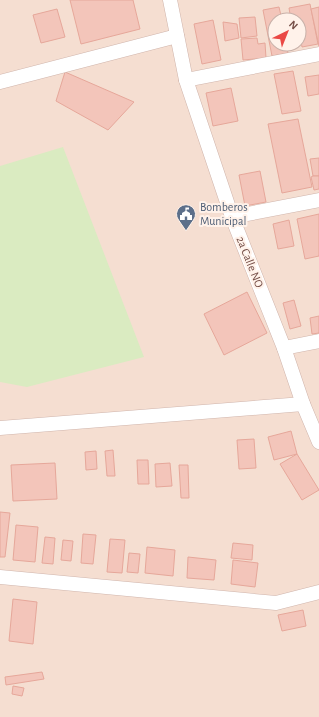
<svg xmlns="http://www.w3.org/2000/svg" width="319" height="717" font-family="'Alegreya Sans',sans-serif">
<rect width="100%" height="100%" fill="#fdeee3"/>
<path fill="#f5ded1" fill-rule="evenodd" d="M 0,0 L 319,0 L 319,717 L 0,717 ZM 275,20 L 299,20 L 299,44 L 275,44 Z"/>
<path fill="#daebc1" d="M 63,147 L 144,357 L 27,387 L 0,382 L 0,166 Z"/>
<g fill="#f3c5ba" stroke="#e6a79a">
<path d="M 70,0 L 133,0 L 140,29 L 81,44 Z"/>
<path d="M 310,4 L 318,44 L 302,47 L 301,41 L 299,42 L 299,20 L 291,20 L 289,8 Z"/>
<path d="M 279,7 L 282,20 L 275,20 L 275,44 L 286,44 L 288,53 L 272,56 L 263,10 Z"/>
<path d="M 319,7 L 319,46 L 311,9 Z"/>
<path d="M 57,9 L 65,37 L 41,43 L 33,15 Z"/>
<path d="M 255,17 L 257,36 L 241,38 L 239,18 Z"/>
<path d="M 213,20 L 221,60 L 202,64 L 194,24 Z"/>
<path d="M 223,22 L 237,24 L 239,38 L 225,41 Z"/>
<path d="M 257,38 L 258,44 L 265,43 L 266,58 L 243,60 L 241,39 Z"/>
<path d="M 293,71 L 301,111 L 282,114 L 274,74 Z"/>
<path d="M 65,72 L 134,102 L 108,130 L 56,101 Z"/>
<path d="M 319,75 L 319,94 L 308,96 L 305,77 Z"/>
<path d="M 231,88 L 238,121 L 213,126 L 206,93 Z"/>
<path d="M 298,119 L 312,187 L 282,193 L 268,124 Z"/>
<path d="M 319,158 L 319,176 L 313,176 L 310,159 Z"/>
<path d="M 260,171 L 266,202 L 245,206 L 239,175 Z"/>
<path d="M 313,176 L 319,176 L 319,189 L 314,190 L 311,177 Z"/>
<path d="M 319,214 L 319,256 L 305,259 L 297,219 Z"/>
<path d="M 289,220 L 294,246 L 278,249 L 273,224 Z"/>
<path d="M 247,292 L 267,333 L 224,355 L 204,314 Z"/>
<path d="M 294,300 L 301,326 L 290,329 L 283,303 Z"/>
<path d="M 319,316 L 319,333 L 312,334 L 310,318 Z"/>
<path d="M 291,431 L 297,454 L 274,460 L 268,437 Z"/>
<path d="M 254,439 L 256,468 L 239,469 L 237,440 Z"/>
<path d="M 113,450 L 115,476 L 107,476 L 105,451 Z"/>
<path d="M 96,451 L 97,469 L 86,470 L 85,452 Z"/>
<path d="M 297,454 L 319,490 L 302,500 L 280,464 Z"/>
<path d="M 137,460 L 148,460 L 149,484 L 138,484 Z"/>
<path d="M 55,463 L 57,499 L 13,501 L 11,465 Z"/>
<path d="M 170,463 L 172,486 L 156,487 L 155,464 Z"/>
<path d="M 179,465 L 188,465 L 189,498 L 181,498 Z"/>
<path d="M 0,512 L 10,513 L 5,557 L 0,557 Z"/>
<path d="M 16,525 L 38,527 L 35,562 L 13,560 Z"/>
<path d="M 83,534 L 96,535 L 93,564 L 81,563 Z"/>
<path d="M 45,537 L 55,538 L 53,564 L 42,563 Z"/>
<path d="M 110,539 L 125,540 L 122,573 L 107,572 Z"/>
<path d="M 63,540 L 73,541 L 71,561 L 61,560 Z"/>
<path d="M 233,543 L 253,545 L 252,560 L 231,558 Z"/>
<path d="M 147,547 L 175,550 L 173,576 L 145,573 Z"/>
<path d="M 129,553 L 140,554 L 138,573 L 127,572 Z"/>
<path d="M 188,557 L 216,560 L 214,580 L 187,578 Z"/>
<path d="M 233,560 L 258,563 L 255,587 L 231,584 Z"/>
<path d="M 13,599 L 37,602 L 33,644 L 9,641 Z"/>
<path d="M 303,610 L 306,626 L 282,631 L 278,615 Z"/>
<path d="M 42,672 L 44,679 L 6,685 L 5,677 Z"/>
<path d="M 13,686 L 24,688 L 22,696 L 12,694 Z"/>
</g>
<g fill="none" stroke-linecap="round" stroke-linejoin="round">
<g stroke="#d0b5ac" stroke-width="15">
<g id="minor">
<path d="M 170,0 L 186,80 L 232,217 L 284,348 L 303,404 L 319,442"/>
<path d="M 186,80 L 319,54"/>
<path d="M 0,82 L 177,36"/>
<path d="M 232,217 L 319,200"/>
<path d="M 284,348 L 319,341"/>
<path d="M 0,428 L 303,404"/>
<path d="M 0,577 L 276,603 L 319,592"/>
</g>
</g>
<use href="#minor" stroke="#fff" stroke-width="14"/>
</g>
<defs>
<g id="civic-pin" transform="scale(1)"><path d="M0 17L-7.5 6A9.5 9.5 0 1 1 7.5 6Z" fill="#5c6f8a" stroke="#fff2ea"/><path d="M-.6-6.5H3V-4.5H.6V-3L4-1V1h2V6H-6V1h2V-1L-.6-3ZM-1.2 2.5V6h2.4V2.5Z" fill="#fff"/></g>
</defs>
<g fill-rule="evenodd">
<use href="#civic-pin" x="186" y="214"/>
</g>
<g text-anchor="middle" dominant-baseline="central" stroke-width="4" stroke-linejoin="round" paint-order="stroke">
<g font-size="12" fill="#4e5e75" stroke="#fff2ea" text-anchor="start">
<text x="200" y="207">Bomberos<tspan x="200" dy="14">Municipal</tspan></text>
</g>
<g font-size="12" fill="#764f48" stroke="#fff2ea">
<text transform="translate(250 262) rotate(68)">2a Calle NO</text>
</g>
</g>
<g transform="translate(287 32) rotate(43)"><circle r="19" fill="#fff2ea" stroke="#c8b1a9"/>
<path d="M0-3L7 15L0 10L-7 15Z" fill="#ea4845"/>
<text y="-6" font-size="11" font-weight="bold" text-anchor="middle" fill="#764f48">N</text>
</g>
</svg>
